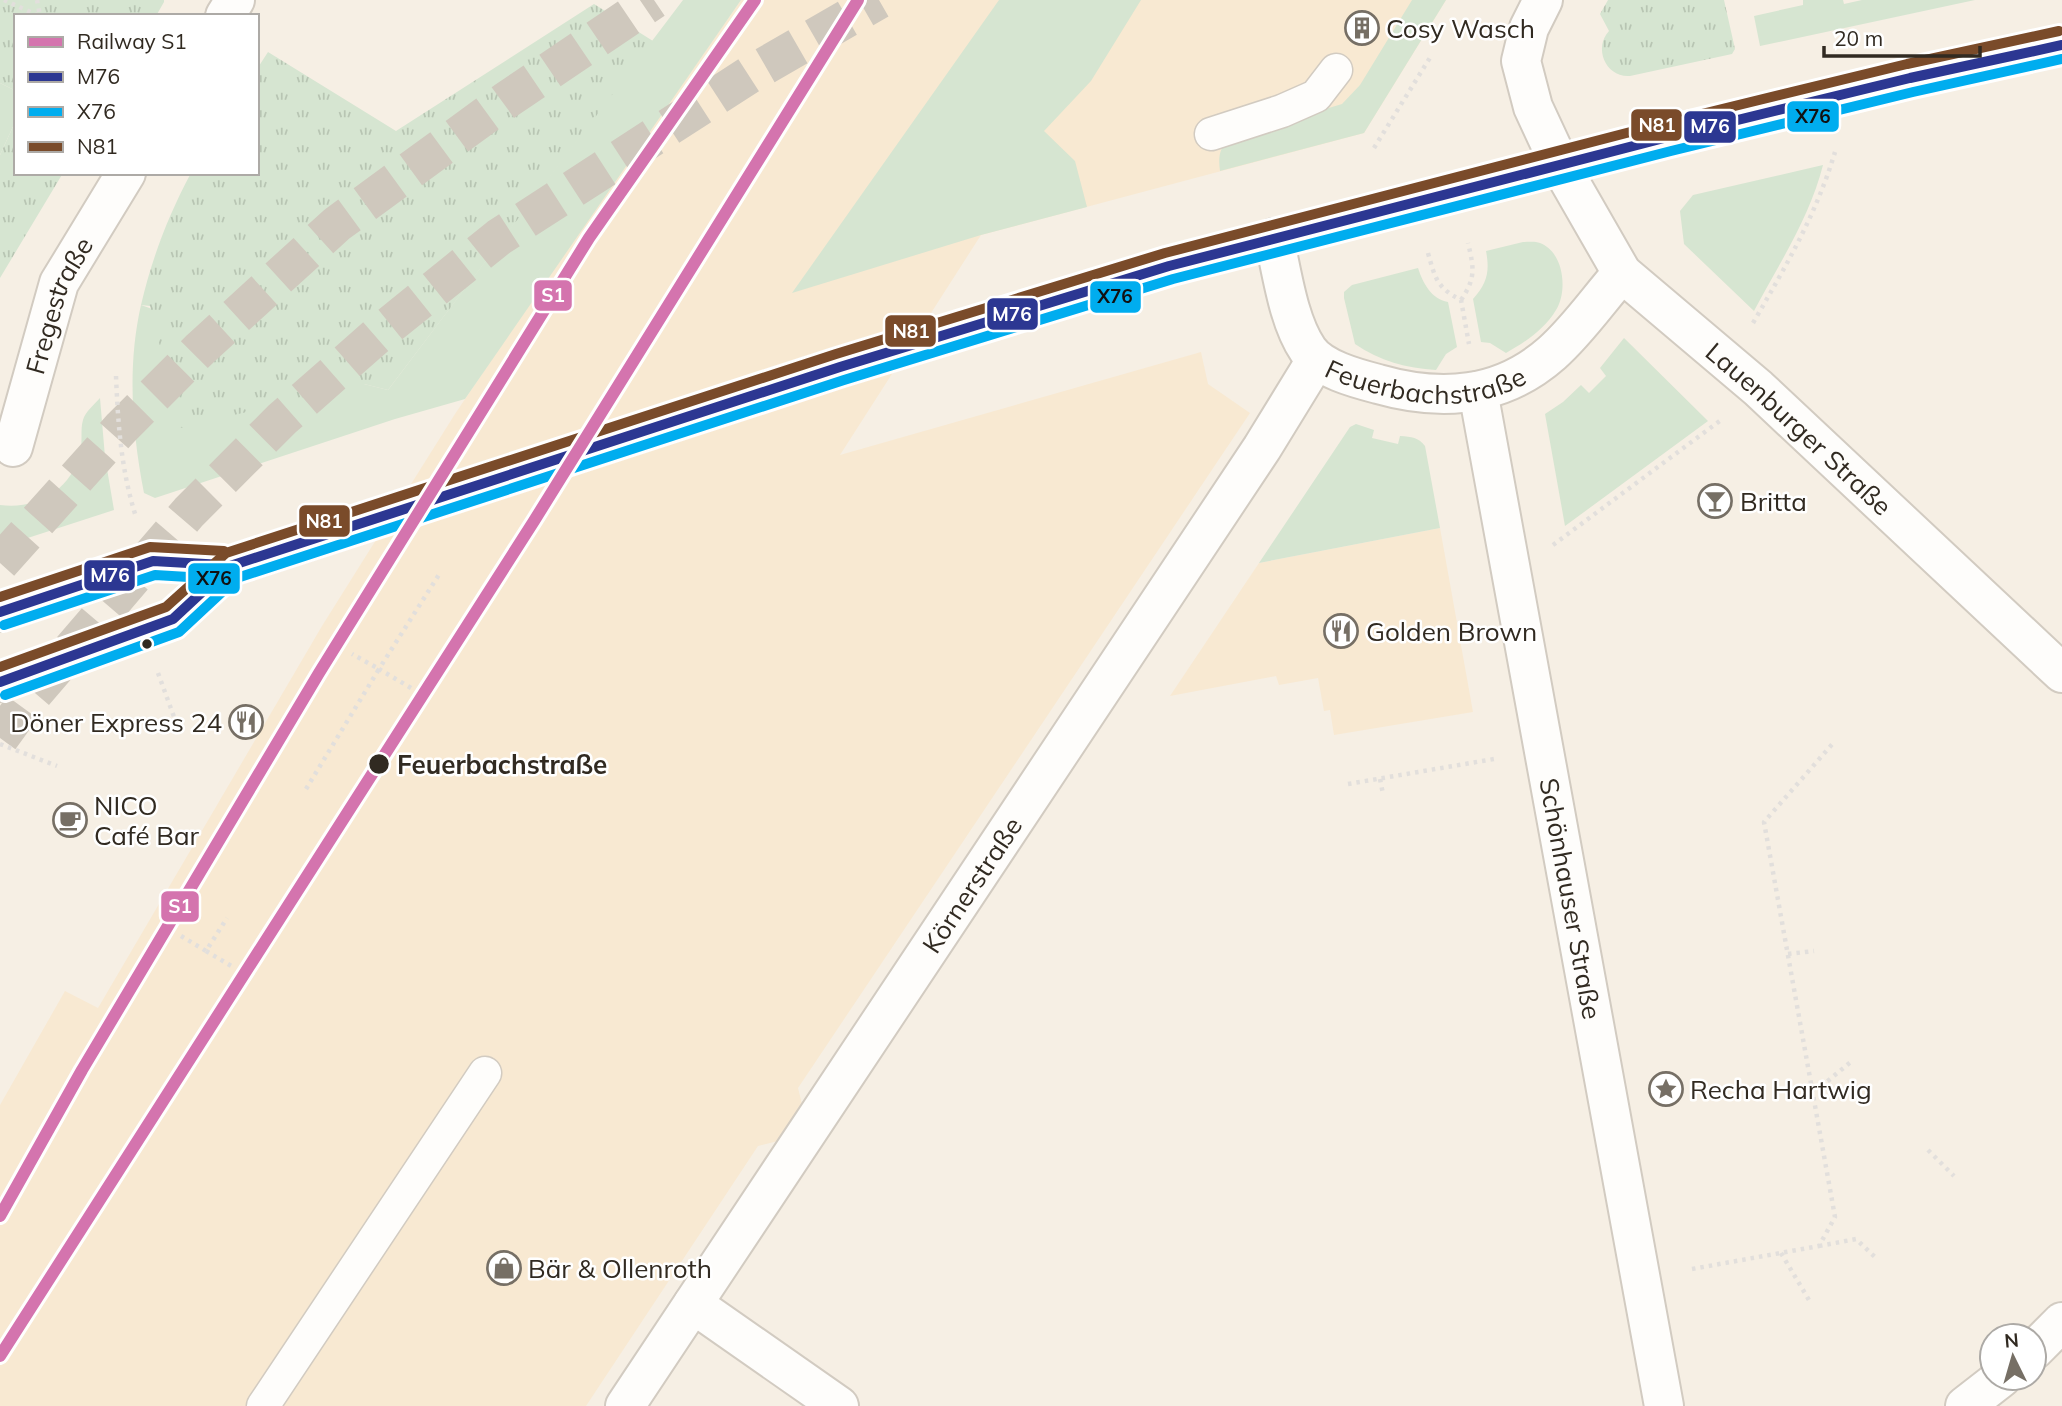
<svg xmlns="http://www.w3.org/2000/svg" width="2062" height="1406" font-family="Mulish,sans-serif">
<defs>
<pattern id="park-tufts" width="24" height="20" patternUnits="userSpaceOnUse" patternTransform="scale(1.75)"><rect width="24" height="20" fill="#d6e5d1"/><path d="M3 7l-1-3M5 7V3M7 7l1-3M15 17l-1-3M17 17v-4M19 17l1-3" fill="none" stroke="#b8c5b3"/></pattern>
</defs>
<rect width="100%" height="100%" fill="#f6efe4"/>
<g fill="#f8e9d2">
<path d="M 741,0 L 1446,0 L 1364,133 L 981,235 L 840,455 L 1201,352 L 1208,384 L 1250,413 L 798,1088 L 803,1108 L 782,1140 L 758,1146 L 586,1406 L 0,1406 L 0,1105 L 65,991 L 98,1008 L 322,626 L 455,414 L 540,288 Z"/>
<path d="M 1440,528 L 1473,712 L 1334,735 L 1330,710 L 1324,711 L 1318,678 L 1279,685 L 1276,676 L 1170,696 L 1259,563 Z"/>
</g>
<g fill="#d6e5d1">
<path d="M 683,0 L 741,0 L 465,399 L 395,419 L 155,498 L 144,493 C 132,432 127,366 141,305 L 364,384 L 388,390 Z"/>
<path d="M 999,0 L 1141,0 L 1091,81 L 1044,131 L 1075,161 L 1087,207 L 981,235 L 792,293 Z"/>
<path d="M 1412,0 L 1446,0 L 1364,133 L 1220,171 C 1218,156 1219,146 1233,137 L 1342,104 L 1360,85 Z"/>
<path d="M 1803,0 L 1843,0 L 1844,4 L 1862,0 L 1975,0 L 1760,46 L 1754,16 L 1803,5 Z"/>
<path d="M 0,83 L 16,91 L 16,120 L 0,155 Z"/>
<path d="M 1823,165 C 1810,217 1779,264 1754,311 L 1684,244 L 1680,211 L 1693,195 Z"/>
<path d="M 1523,242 C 1528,242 1535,241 1540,243 C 1564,252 1568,291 1556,310 C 1545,329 1524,343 1506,353 L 1490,343 L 1481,342 L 1473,299 C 1487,283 1490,272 1486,251 Z"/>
<path d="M 1418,268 C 1423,283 1431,299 1448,302 L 1457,347 L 1446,354 L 1436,370 C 1406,368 1380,361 1355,344 L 1344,298 L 1344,292 L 1352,285 Z"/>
<path d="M 1624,338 L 1708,421 L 1565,526 L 1545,414 L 1563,402 L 1581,385 L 1589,393 L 1606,376 L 1600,368 Z"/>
<path d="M 100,398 L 105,457 L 114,510 L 0,547 L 0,505 C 37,510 71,490 80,453 C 83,442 80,430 83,420 C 85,412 95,404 100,398 Z"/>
<path d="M 1356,424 L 1374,430 L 1372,438 L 1398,444 L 1400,436 C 1412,437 1418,437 1425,446 L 1440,528 L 1259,563 L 1350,427 Z"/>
</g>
<g fill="url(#park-tufts)">
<path d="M 0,0 L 164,0 L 164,2 L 156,16 L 16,16 L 16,91 L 0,83 Z"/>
<path d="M 1608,0 L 1724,0 L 1735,49 L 1732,54 L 1630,76 C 1606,78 1593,48 1609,31 L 1600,14 Z"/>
<path d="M 594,4 L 653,41 L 388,390 L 364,384 L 180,428 L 150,306 L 141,305 C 152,258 168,216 191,173 L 257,173 L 257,69 L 268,52 L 396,131 Z"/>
<path d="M 16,120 L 16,173 L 63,173 L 0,278 L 0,155 Z"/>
</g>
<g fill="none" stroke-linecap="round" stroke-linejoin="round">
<g stroke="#cfc8bd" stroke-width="38" stroke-dasharray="38 19" stroke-linecap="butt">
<path d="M 0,563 L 121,428 L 200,349 L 337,224 L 505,101 L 654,0"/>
<path d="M 0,738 L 24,705 L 189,512 L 282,419 L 381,332 L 499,237 L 749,75 L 879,0"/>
</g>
<g stroke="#d2cbc1" stroke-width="35">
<g id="lane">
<path d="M 1211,134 L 1282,111 L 1316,96 L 1336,70"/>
<path d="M 263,1406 L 485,1073"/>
</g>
</g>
<g stroke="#d2cbc1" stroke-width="42">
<g id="street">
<path id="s1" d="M 1543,0 L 1529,28 L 1521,61 L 1533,107 L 1560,165 L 1622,273 L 1758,388 L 2062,673"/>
<path d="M 225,16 L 235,0"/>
<path id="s2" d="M 1274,238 C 1282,272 1288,321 1308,350 C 1321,369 1355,378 1378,384 C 1441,402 1501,398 1552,353 C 1578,330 1599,299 1622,273"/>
<path id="s3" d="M 1478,391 L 1664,1406"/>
<path id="s4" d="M 13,447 L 59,283 L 126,173"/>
<path d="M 693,1304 L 839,1406"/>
<path d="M 2034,1350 L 2062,1322"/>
<path id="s5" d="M 625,1406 L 1262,448 L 1316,360"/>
<path d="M 1965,1406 L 2001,1378"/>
</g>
</g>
<g stroke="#d2cbc1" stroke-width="42">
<g id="secondary">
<path d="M 0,612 L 153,561 L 230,566 L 840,367 L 1169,266 L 1668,137 L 1910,78 L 2062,45"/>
<path d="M 0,682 L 173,619 L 230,566"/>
</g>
</g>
<g stroke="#e2dfdc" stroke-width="4.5" stroke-dasharray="3.5 5" stroke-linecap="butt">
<path d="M 4,0 L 39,16"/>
<path d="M 37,0 L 40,16"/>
<path d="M 1374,148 L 1431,56"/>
<path d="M 1428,253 C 1435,278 1437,288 1461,300 L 1469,344"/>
<path d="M 1461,300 C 1476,278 1474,268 1468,243"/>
<path d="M 1753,323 C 1786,266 1816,215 1835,152"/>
<path d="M 116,376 C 118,424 121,470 136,517"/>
<path d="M 1553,545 L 1721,420"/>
<path d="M 158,673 L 177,725"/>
<path d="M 411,688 L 379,669 L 440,573"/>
<path d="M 0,744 L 57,766"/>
<path d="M 1380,779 L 1383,794"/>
<path d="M 1348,784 L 1494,759"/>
<path d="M 306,789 L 379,669 L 352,654"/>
<path d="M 181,936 L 206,951 L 227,918"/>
<path d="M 206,951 L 233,967"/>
<path d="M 1788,954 L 1814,951"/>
<path d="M 1812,1087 L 1823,1085 L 1853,1060"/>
<path d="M 1928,1150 L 1954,1176"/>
<path d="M 1819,1246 L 1856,1239 L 1876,1258"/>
<path d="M 1781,1253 L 1809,1300"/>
<path d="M 1692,1269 L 1819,1246 L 1835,1217 L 1764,822 L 1835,741"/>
</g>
<use href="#lane" stroke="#fefdfb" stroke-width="32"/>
<use href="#street" stroke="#fefdfb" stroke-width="38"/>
<use href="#secondary" stroke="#fefdfb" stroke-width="38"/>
<g stroke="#fff" stroke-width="16">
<g id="bus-1">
<path d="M 0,612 L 153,561 L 223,565"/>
<path d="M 0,682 L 173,619 L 230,566 L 840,367 L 1169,266 L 1668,137 L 1910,78 L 2062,45"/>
</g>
</g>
<g stroke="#fff" stroke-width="16">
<g id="bus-2">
<path d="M 4,625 L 155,575 L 222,579"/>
<path d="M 5,695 L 179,632 L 237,578 L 844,380 L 1173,279 L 1671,151 L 1913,92 L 2062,59"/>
</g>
</g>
<g stroke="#fff" stroke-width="16">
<g id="bus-3">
<path d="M 0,597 L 150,547 L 224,551"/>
<path d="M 0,667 L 166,607 L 226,553 L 836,354 L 1165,253 L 1665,123 L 1907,64 L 2059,31"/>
</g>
</g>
<use href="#bus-1" stroke="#2c3792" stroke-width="10"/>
<use href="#bus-2" stroke="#00adef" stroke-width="10"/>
<use href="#bus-3" stroke="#7a4b2a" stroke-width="10"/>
<g stroke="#fff" stroke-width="18">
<g id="rail-1">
<path d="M 0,1216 L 82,1070 L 319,673 L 589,238 L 755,0"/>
<path d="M 0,1356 L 534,521 L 858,0"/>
</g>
</g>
<use href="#rail-1" stroke="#d474ae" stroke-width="12"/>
</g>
<defs>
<g id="building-ring" transform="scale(1.75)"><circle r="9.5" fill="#fff" stroke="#766f65" stroke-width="1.5"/><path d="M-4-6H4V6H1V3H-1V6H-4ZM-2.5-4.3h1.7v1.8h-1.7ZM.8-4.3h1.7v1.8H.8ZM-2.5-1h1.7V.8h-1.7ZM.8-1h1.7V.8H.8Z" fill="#766f65"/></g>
<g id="bar-ring" transform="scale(1.75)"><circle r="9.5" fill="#fff" stroke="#766f65" stroke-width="1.5"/><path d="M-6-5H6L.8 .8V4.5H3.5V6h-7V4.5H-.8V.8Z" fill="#766f65"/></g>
<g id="restaurant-ring" transform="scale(1.75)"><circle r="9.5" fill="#fff" stroke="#766f65" stroke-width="1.5"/><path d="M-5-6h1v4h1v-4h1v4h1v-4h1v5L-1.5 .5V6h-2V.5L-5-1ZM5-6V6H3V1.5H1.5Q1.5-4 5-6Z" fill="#766f65"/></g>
<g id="cafe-ring" transform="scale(1.75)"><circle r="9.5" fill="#fff" stroke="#766f65" stroke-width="1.5"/><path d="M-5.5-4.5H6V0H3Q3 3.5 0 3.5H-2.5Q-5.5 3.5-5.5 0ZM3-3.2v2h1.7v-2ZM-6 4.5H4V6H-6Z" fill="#766f65"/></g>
<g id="sight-ring" transform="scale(1.75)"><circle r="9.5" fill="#fff" stroke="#766f65" stroke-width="1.5"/><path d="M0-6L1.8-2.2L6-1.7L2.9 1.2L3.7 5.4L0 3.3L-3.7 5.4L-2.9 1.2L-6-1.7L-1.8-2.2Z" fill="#766f65"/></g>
<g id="shop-ring" transform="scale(1.75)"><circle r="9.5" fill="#fff" stroke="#766f65" stroke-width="1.5"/><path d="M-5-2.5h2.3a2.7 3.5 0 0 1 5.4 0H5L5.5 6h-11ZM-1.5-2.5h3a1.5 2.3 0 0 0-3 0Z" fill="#766f65"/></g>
</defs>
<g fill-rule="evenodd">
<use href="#building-ring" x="1362" y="28"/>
<use href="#bar-ring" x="1715" y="501"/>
<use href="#restaurant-ring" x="1341" y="631"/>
<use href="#restaurant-ring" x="246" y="722"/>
<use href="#cafe-ring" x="70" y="820"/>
<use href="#sight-ring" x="1666" y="1089"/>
<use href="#shop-ring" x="504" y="1268"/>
</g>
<g fill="#312a21" stroke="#fff" stroke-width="2.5">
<circle cx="147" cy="644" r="6"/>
<circle cx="379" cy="764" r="11"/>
</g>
<g text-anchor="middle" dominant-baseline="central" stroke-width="5" stroke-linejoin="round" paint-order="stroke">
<g font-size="26" fill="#312a21" stroke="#fff" text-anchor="start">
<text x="1386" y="28">Cosy Wasch</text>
<text x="1740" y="501">Britta</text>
<text x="1366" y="631">Golden Brown</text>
<text x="222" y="722" text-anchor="end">Döner Express 24</text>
<text x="94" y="805">NICO<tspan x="94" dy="30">Café Bar</tspan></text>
<text x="1690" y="1089">Recha Hartwig</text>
<text x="528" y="1268">Bär &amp; Ollenroth</text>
</g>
<g font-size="26" fill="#312a21" stroke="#fff">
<text stroke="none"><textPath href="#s4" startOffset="149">Fregestraße</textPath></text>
<text stroke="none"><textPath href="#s2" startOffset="245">Feuerbachstraße</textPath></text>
<text stroke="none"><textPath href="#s1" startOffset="537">Lauenburger Straße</textPath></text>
<text stroke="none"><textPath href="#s5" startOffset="626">Körnerstraße</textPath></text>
<text stroke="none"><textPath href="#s3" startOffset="516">Schönhauser Straße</textPath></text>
</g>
<g font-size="26" font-weight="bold" fill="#312a21" stroke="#fff" text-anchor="start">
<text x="397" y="764">Feuerbachstraße</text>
</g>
</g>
<g stroke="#fff" stroke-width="2.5">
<rect x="1786" y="100" width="54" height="33" rx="7" fill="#00adef"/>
<rect x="1630" y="108" width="53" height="34" rx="7" fill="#7a4b2a"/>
<rect x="1683" y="110" width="54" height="34" rx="7" fill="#2c3792"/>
<rect x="533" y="279" width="40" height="33" rx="7" fill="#d474ae"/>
<rect x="1089" y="280" width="53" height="34" rx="7" fill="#00adef"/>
<rect x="986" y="297" width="53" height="34" rx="7" fill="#2c3792"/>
<rect x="884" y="314" width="53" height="34" rx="7" fill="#7a4b2a"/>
<rect x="298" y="504" width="53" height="34" rx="7" fill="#7a4b2a"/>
<rect x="83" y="559" width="53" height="33" rx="7" fill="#2c3792"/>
<rect x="187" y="562" width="54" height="33" rx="7" fill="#00adef"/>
<rect x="160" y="890" width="40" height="33" rx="7" fill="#d474ae"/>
</g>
<g font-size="19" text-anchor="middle" font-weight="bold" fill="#fff">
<text x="1657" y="132">N81</text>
<text x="1710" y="133">M76</text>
<text x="553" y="302">S1</text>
<text x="1012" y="321">M76</text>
<text x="911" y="338">N81</text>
<text x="324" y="528">N81</text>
<text x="110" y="582">M76</text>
<text x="180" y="913">S1</text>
</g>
<g font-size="19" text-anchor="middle" font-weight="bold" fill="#111">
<text x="1813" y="123">X76</text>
<text x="1115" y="303">X76</text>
<text x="214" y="585">X76</text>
</g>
<rect x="14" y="14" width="245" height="161" fill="#ffffff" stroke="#adaaa6" stroke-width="2"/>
<rect x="28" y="37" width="35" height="10" fill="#d474ae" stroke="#adaaa6" stroke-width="2"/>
<text x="77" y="49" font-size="21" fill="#312a21">Railway S1</text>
<rect x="28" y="72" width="35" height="10" fill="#2c3792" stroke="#adaaa6" stroke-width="2"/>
<text x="77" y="84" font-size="21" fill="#312a21">M76</text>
<rect x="28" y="107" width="35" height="10" fill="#00adef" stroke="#adaaa6" stroke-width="2"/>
<text x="77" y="119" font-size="21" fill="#312a21">X76</text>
<rect x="28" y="142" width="35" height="10" fill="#7a4b2a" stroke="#adaaa6" stroke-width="2"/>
<text x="77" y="154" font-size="21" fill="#312a21">N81</text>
<g transform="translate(2013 1357) rotate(355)"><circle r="33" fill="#ffffff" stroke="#adaaa6" stroke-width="2"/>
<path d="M0-5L12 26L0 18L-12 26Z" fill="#766f65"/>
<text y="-10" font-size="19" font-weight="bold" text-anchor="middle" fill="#312a21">N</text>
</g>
<path d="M1824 46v10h156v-10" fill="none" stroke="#312a21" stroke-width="3.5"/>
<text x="1834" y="46" font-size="21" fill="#312a21" stroke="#ffffff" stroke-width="5" paint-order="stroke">20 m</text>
</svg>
